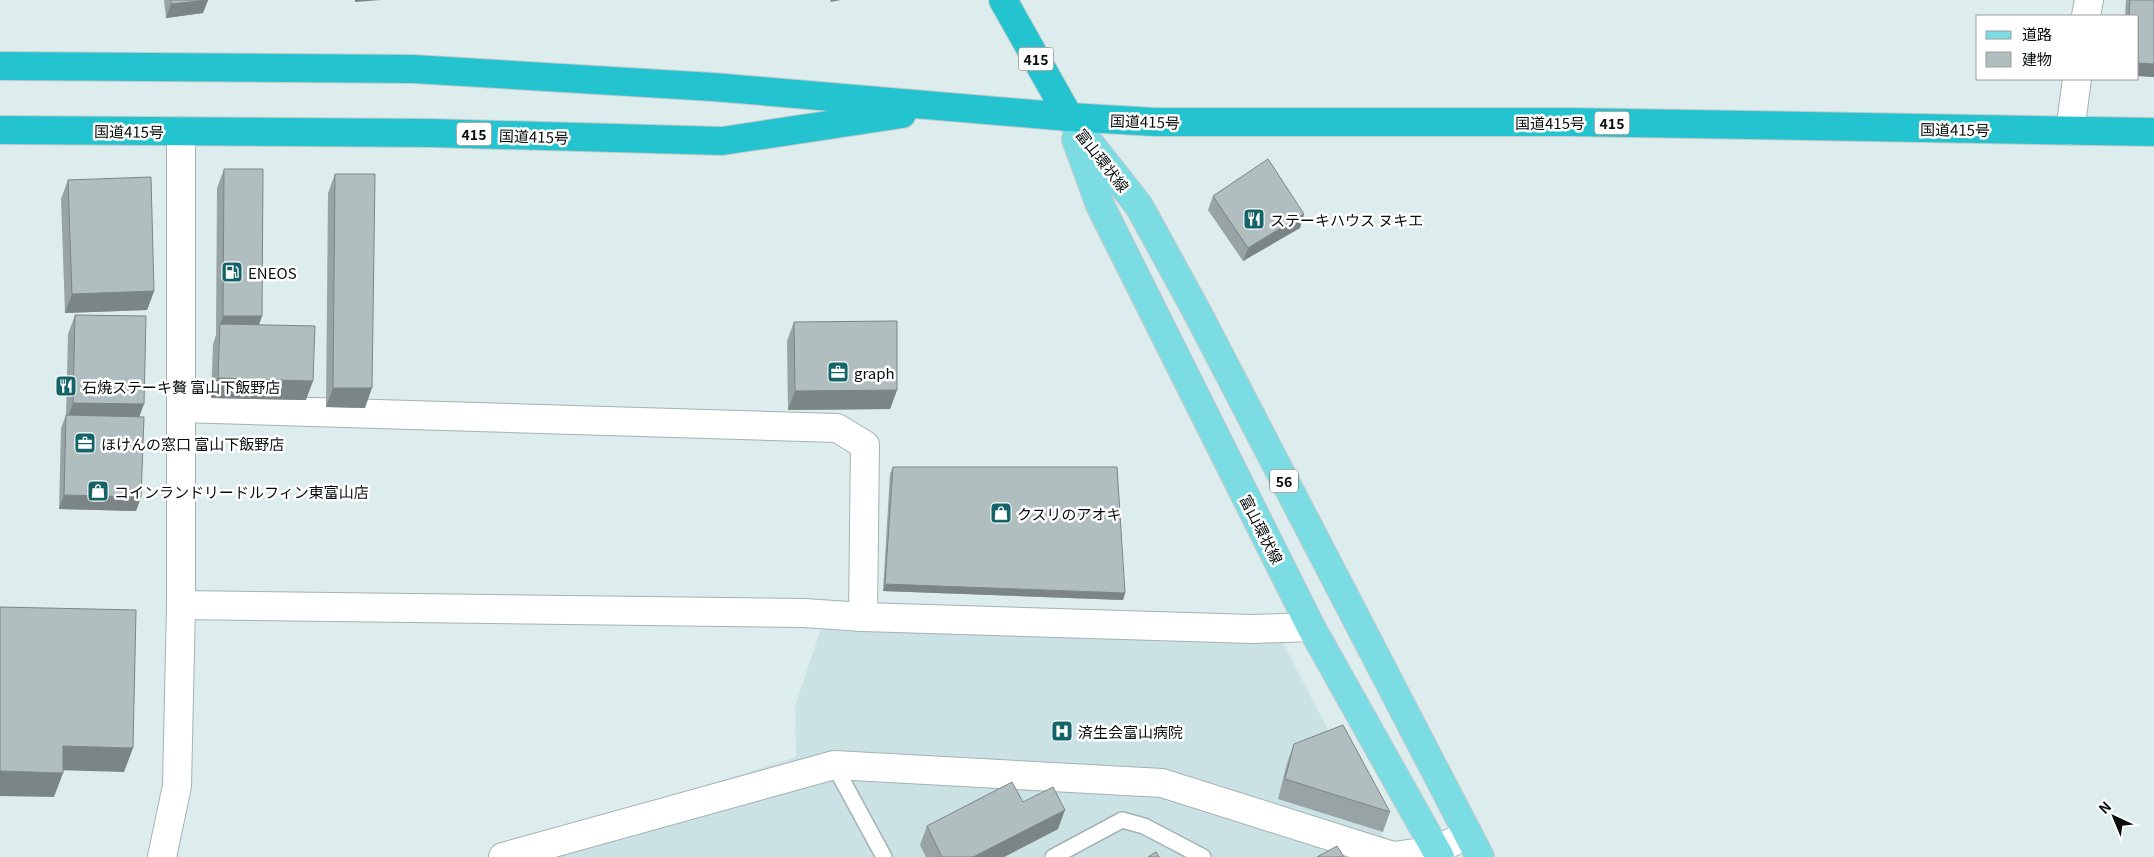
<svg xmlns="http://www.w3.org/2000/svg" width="2154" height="857" font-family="Georgia,'Noto Sans JP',serif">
<rect width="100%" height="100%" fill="#ddeced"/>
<path fill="#cae2e4" d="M 822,626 L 1283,643 L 1394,857 L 495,857 L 704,786 L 796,757 L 795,706 Z"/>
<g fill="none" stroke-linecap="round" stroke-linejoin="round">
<g stroke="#a4b2b3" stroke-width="18">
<g id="lane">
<path d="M 834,765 L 884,857"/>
<path d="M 1053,857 L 1122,820 L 1144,826 L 1203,857"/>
</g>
</g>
<g stroke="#a4b2b3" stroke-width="30">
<g id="street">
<path d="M 2086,16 L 2089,0"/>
<path d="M 181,131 L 181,408"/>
<path d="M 2070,131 L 2077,79"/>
<path d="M 863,617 L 1253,629 L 1311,627"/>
<path d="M 162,857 L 177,786 L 181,605 L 181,408 L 837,428 L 865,445 L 863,617 L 804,613 L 181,605"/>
<path d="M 503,857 L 834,765 L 1162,783 L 1393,856 L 1437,850 L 1468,834"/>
</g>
</g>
<g stroke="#c9caca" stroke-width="30">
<g id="primary">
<path d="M 1069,117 L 1139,206 L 1196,310 L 1480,857"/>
<path d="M 1076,139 L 1100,205 L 1311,627 L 1440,857"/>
</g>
</g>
<g stroke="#c9caca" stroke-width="30">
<g id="highway">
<path d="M 1003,0 L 1069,117"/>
<path d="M 0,66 L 413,69 L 713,87 L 1069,117 L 1155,122 L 1569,122 L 2154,132"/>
<path d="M 0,130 L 431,133 L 722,141 L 902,114"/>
</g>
</g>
<use href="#lane" stroke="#fff" stroke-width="15"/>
<use href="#street" stroke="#fff" stroke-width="28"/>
<use href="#primary" stroke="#7bdce3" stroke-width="28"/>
<use href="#highway" stroke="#23c4d0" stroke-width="28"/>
</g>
<g fill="#98a3a5">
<path d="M 164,0 L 208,0 L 203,13 L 166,18 Z"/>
<path d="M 2126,0 L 2154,0 L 2154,77 L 2138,76 L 2138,16 L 2125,16 Z"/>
<path d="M 224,169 L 262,316 L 259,325 L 306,400 L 211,398 L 213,344 L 216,335 L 217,188 Z"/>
<path d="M 335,174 L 365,408 L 326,407 L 328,193 Z"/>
<path d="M 68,180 L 154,291 L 147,310 L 65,313 L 61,199 Z"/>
<path d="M 1213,196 L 1304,214 L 1300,228 L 1243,261 L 1208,210 Z"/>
<path d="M 75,315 L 139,417 L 141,497 L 136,511 L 59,509 L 61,428 L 66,415 L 68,334 Z"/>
<path d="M 794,322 L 897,390 L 890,409 L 788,410 L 787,341 Z"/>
<path d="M 893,467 L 1125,593 L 1123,600 L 883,591 L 890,474 Z"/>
<path d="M 1294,744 L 1390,812 L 1383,832 L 1278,799 L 1287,763 Z"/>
<path d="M 1023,802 L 1058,829 L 1004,857 L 926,857 L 920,845 L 927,826 Z"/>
</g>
<g fill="#7c8586">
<path d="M 208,0 L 203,13 L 166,18 L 171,4 Z"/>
<path d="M 355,0 L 381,0 L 355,2 Z"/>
<path d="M 831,0 L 841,0 L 830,2 Z"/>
<path d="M 2138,63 L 2154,64 L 2154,77 L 2138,76 Z"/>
<path d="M 1304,214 L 1300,228 L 1243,261 L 1248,248 Z"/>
<path d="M 154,291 L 147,310 L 65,313 L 72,294 Z"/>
<path d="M 223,316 L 262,316 L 255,335 L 220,325 Z"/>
<path d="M 218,378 L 313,381 L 306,400 L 211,398 Z"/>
<path d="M 333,388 L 372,388 L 365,408 L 326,407 Z"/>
<path d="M 897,390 L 890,409 L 788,410 L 795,391 Z"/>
<path d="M 73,403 L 144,404 L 137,423 L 66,422 Z"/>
<path d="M 64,495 L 141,497 L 136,511 L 59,509 Z"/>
<path d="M 885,584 L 1125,593 L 1123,600 L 883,591 Z"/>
<path d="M 63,746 L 133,748 L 124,772 L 55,770 Z"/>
<path d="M 0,771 L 63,773 L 54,797 L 0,796 Z"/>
<path d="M 1065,810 L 1058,829 L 1004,857 L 973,857 Z"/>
</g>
<g fill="#b1bec0" stroke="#7c8586">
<path d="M 171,0 L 208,0 L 171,4 Z"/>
<path d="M 2130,0 L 2154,0 L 2154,64 L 2138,63 L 2138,16 L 2129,16 Z"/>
<path d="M 1268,159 L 1304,214 L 1248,248 L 1213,196 Z"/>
<path d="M 224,169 L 263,169 L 262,316 L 223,316 Z"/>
<path d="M 335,174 L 375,174 L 372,388 L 333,388 Z"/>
<path d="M 151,177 L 154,291 L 72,294 L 68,180 Z"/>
<path d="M 75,315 L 146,316 L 144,404 L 73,403 Z"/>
<path d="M 897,321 L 897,390 L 795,391 L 794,322 Z"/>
<path d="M 220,324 L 315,326 L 313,381 L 218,378 Z"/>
<path d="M 66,415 L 144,417 L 141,497 L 64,495 Z"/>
<path d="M 893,467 L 1117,467 L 1125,593 L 885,584 Z"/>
<path d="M 0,607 L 136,610 L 133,748 L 63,746 L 63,773 L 0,771 Z"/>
<path d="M 1343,725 L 1390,812 L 1285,779 L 1294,744 Z"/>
<path d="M 1012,782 L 1023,802 L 1053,787 L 1065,810 L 973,857 L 942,857 L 927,826 Z"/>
<path d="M 1337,846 L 1344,857 L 1317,857 Z"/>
<path d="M 1156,852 L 1159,857 L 1148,857 Z"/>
</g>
<defs>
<g id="restaurant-square" transform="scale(1.125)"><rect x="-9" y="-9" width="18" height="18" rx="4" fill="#146369" stroke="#fff"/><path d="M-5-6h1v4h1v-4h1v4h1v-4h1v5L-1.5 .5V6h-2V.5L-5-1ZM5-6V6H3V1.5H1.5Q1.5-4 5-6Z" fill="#fff"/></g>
<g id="fuel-square" transform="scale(1.125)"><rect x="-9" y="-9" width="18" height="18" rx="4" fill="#146369" stroke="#fff"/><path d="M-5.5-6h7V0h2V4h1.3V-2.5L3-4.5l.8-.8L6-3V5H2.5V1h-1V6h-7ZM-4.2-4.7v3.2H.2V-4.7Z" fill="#fff"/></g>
<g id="office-square" transform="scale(1.125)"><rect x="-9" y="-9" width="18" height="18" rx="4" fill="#146369" stroke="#fff"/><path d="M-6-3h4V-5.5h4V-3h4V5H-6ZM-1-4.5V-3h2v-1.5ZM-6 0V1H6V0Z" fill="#fff"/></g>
<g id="shop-square" transform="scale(1.125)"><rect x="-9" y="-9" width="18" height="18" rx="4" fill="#146369" stroke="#fff"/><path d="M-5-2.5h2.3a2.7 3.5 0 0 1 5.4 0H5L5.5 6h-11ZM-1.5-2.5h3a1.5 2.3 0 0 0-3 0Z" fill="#fff"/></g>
<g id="hospital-square" transform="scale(1.125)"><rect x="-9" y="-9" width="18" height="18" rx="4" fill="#146369" stroke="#fff"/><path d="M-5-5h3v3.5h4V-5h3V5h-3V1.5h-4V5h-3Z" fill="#fff"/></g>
</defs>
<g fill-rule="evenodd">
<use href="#restaurant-square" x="1254" y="219"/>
<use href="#fuel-square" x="232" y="272"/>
<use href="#office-square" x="838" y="372"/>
<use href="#restaurant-square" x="66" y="386"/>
<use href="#office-square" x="85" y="443"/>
<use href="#shop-square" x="98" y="491"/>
<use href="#shop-square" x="1001" y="513"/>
<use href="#hospital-square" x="1062" y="731"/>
</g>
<g text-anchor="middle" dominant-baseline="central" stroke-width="5" stroke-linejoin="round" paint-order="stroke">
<g fill="#fff" stroke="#525656" stroke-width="1">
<rect x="1018.5" y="47.5" width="35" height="23" rx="4"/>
<rect x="1594.5" y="111.5" width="35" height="23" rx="4"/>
<rect x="456.5" y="122.5" width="35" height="23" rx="4"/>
<rect x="1270" y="469.5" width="28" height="23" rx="4"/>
</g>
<g font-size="14" font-weight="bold" fill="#080d0d">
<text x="1036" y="59">415</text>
<text x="1612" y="123">415</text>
<text x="474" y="134">415</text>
<text x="1284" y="481">56</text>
</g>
<g font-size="15" fill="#080d0d" stroke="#fff">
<text transform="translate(1145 121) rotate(2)">国道415号</text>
<text x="1550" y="122">国道415号</text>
<text transform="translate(1955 129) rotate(1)">国道415号</text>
<text transform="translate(129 131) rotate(1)">国道415号</text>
<text transform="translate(534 136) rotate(2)">国道415号</text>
<text transform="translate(1103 160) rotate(52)">富山環状線</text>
<text transform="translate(1262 529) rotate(63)">富山環状線</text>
</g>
<g font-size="15" fill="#080d0d" stroke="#fff" text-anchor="start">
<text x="1270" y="219">ステーキハウス ヌキエ</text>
<text x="248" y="272">ENEOS</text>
<text x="854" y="372">graph</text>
<text x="82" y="386">石焼ステーキ贅 富山下飯野店</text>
<text x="101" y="443">ほけんの窓口 富山下飯野店</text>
<text x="114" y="491">コインランドリードルフィン東富山店</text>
<text x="1017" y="513">クスリのアオキ</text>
<text x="1078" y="731">済生会富山病院</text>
</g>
</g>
<rect x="1976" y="15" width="162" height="65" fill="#ffffff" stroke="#9c9e9e"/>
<rect x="1986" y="31" width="25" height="8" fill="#7bdce3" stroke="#9c9e9e"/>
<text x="2022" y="40" font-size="15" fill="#080d0d">道路</text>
<rect x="1986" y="52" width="25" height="15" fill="#b1bec0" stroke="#9c9e9e"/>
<text x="2022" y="65" font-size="15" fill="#080d0d">建物</text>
<g transform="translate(2114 817) rotate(316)" stroke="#ffffff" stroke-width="4" paint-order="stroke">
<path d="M0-4L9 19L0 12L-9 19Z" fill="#080d0d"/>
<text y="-8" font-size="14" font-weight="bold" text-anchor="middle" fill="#080d0d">N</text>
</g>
</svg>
